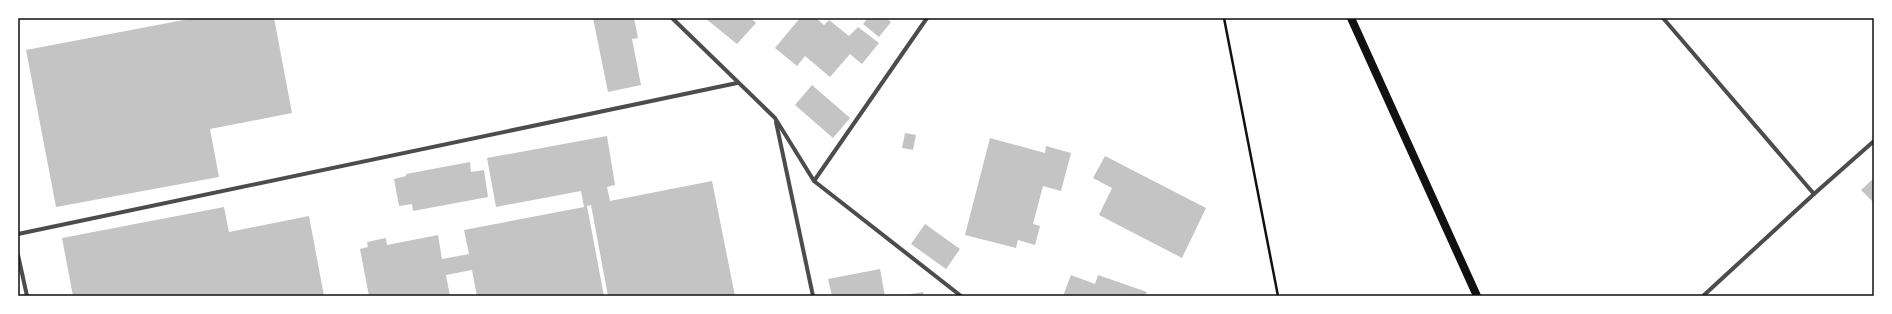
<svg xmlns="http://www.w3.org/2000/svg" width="1892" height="314" font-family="'Nunito Sans',sans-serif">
<rect width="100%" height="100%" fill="#fff"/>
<g fill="#c4c4c4">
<path d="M 194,18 L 274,18 L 292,113 L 210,129 L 219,177 L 56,207 L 26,50 Z"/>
<path d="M 593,18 L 634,18 L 638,38 L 632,39 L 641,85 L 608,92 Z"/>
<path d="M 705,18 L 751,18 L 756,23 L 737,44 Z"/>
<path d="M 800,18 L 816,18 L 824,25 L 829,20 L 849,36 L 858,27 L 879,43 L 862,64 L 850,54 L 830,77 L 805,56 L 797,66 L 775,48 Z"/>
<path d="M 868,18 L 886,18 L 891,22 L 879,37 L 863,24 Z"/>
<path d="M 812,85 L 850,118 L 833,138 L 795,105 Z"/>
<path d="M 905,133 L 916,135 L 913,150 L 902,148 Z"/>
<path d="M 607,136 L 615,185 L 607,187 L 610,201 L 712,181 L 735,296 L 608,296 L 591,205 L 587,206 L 604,296 L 477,296 L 472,270 L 446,275 L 450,296 L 369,296 L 360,249 L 368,247 L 367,242 L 386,238 L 387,245 L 438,235 L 442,259 L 469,254 L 464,230 L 584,207 L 581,191 L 496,207 L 487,158 Z"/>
<path d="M 990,138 L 1045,153 L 1046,146 L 1071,153 L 1061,191 L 1043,186 L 1033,224 L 1040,226 L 1035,245 L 1018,240 L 1016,248 L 965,235 Z"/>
<path d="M 1105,156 L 1206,208 L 1182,258 L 1099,215 L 1112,188 L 1093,178 Z"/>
<path d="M 470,162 L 471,172 L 484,170 L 488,197 L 413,211 L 412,204 L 399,206 L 394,179 L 406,176 L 406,174 Z"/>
<path d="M 1874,178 L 1874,203 L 1861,190 Z"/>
<path d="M 224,207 L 229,232 L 309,216 L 324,296 L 73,296 L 62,238 Z"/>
<path d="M 925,224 L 960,249 L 946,269 L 911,244 Z"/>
<path d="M 880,269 L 885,296 L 832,296 L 828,279 Z"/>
<path d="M 1071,275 L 1095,284 L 1098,275 L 1147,292 L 1145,296 L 1063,296 Z"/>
<path d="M 923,292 L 924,296 L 905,296 L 905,295 Z"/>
</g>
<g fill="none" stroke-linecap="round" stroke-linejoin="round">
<path stroke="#111" stroke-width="2.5" d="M 1224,18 L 1278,296"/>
<g stroke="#4c4c4c" stroke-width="4">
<path d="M 672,18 L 775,118 L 814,181 L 961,296"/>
<path d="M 1663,18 L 1814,194"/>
<path d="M 776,122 L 813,296"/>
<path d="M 814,181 L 927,18"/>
<path d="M 18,234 L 737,83"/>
<path d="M 18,255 L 27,296"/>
<path d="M 1703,296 L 1814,194 L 1874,141"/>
</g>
<path stroke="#111" stroke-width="8" d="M 1351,18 L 1477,296"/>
</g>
<rect width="1892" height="314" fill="none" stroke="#ffffff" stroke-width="38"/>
<rect x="19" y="19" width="1854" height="276" fill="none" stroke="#111" stroke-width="1.5"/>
</svg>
